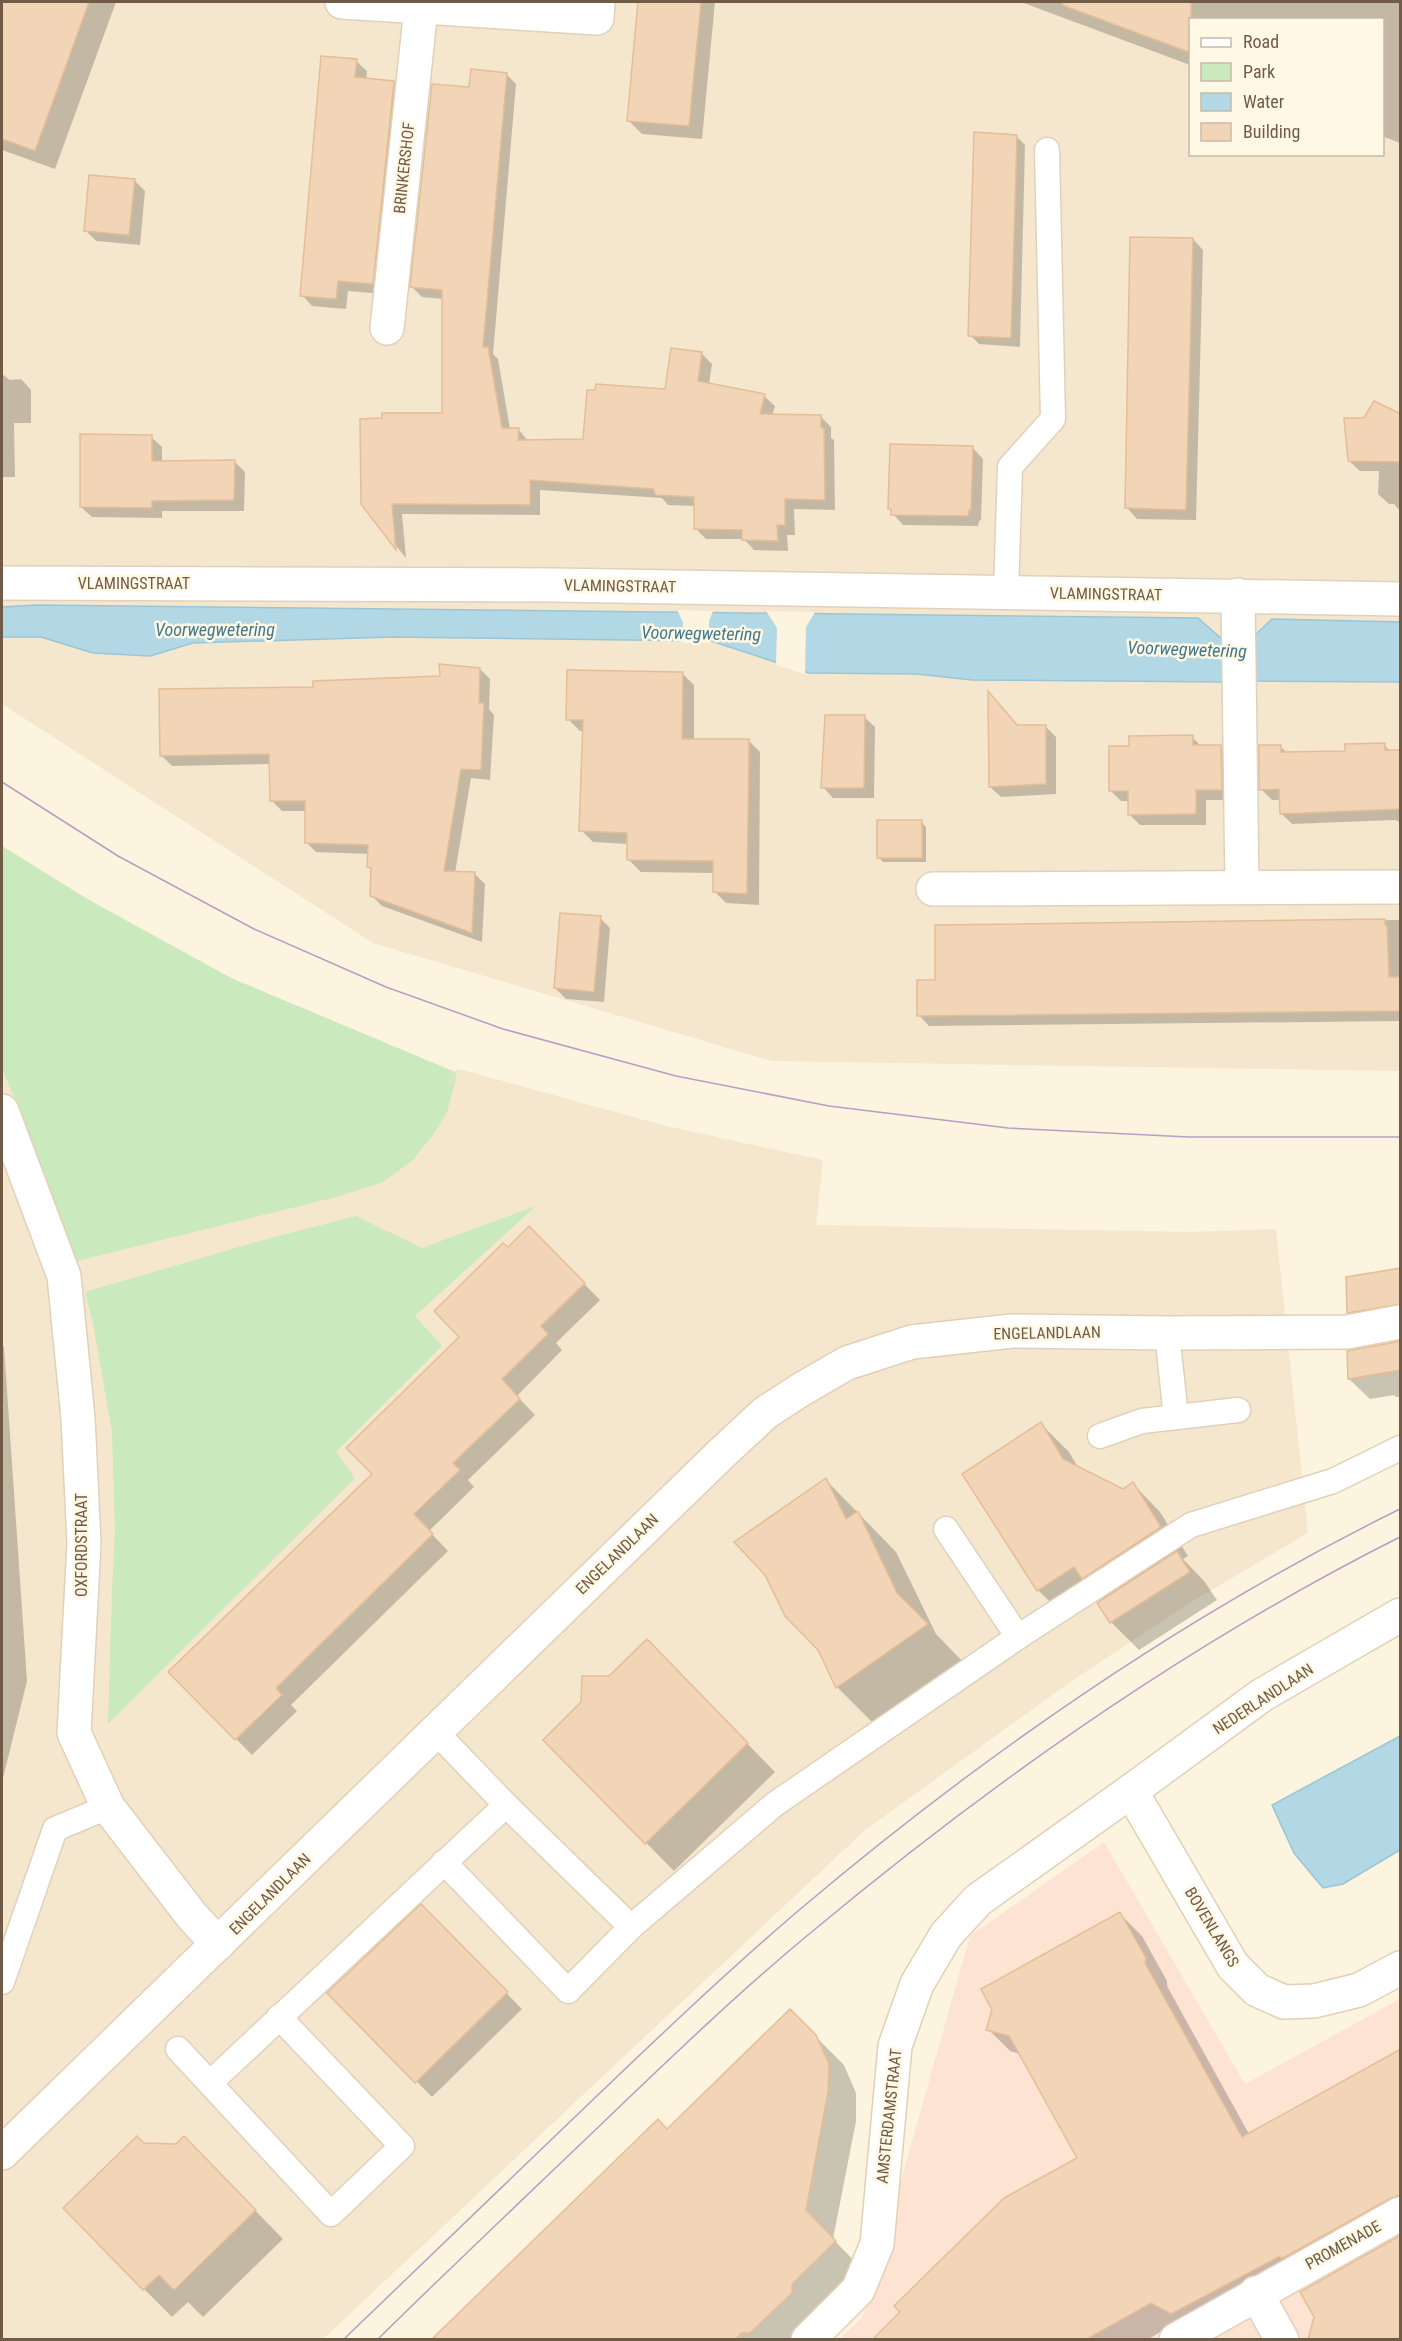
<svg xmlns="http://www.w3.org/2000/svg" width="1402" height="2341" font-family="'Roboto Condensed',sans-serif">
<rect width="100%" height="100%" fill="#fcf4de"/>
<g fill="#f4e7cd" fill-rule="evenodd">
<path d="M 2,2 L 1400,2 L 1400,1071 L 772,1061 L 373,943 L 2,704 ZM 1190,20 L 1382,20 L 1382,154 L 1190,154 Z"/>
<path d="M 2,846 L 89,900 L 231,978 L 455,1072 L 459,1069 L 666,1126 L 823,1160 L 816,1225 L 1190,1232 L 1276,1229 L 1308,1533 L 1188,1604 L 1073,1680 L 864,1831 L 323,2339 L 2,2339 Z"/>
</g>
<path fill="#fde4d2" d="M 1104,1842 L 1245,2084 L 1400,1999 L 1400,2339 L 838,2340 L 862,2318 L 970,1936 Z"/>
<g fill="#cae9bd">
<path d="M 2,846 L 89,900 L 231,978 L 455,1072 L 459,1069 L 444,1091 L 457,1074 L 447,1112 L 433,1135 L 412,1161 L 383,1182 L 340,1196 L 73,1262 L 27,1127 L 2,1069 Z"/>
<path d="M 536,1206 L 415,1316 L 442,1346 L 336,1452 L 355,1478 L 108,1724 L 112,1589 L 115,1533 L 112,1432 L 93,1323 L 85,1292 L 263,1240 L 356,1216 L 422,1248 Z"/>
</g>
<g fill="#b3d8e5" stroke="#99c6d7" stroke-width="1.5">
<path d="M 37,605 L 1198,618 L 1224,641 L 1225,682 L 972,680 L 917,674 L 809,673 L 711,641 L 393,637 L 193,643 L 150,656 L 93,653 L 41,637 L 2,637 L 2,607 Z"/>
<path d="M 1272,619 L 1400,622 L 1400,682 L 1248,681 L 1249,641 Z"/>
<path d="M 1400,1736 L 1400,1850 L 1343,1884 L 1323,1888 L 1294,1853 L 1272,1805 Z"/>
</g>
<g fill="#fcf4de">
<path d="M 677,610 L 713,611 L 709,621 L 709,643 L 683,643 L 683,622 Z"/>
<path d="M 766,611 L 815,612 L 806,627 L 805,674 L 776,665 L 777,628 Z"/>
</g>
<g fill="#0003">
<path d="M 2,2 L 116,2 L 55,169 L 2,150 Z"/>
<path d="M 640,2 L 715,2 L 702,139 L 642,134 L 629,121 Z"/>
<path d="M 1021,2 L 1400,2 L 1400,143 L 1382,136 L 1382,20 L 1190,20 L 1190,65 Z"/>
<path d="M 356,61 L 367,71 L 366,80 L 394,83 L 404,93 L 383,294 L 348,291 L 346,309 L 312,306 L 302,295 Z"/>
<path d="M 506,74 L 516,84 L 493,354 L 498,359 L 510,429 L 518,429 L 529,442 L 585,440 L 667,390 L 701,353 L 712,364 L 709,384 L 764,396 L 775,406 L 772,416 L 820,416 L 831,427 L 831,438 L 834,440 L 835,510 L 794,509 L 795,535 L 787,535 L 788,551 L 754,550 L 744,539 L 706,539 L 695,528 L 696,506 L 668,505 L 662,498 L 540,490 L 540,515 L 402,514 L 406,558 L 362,504 L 443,414 L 443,299 L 422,297 L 412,287 L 471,88 Z"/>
<path d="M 1016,136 L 1025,145 L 1020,347 L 979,344 L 970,335 Z"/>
<path d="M 134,180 L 145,191 L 140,245 L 96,241 L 85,230 Z"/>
<path d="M 1193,239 L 1203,250 L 1196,520 L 1137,519 L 1127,508 Z"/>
<path d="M 2,374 L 10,380 L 21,379 L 31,390 L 31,423 L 14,423 L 15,477 L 2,477 Z"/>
<path d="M 1400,416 L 1400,511 L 1394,504 L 1389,504 L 1378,494 L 1379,471 L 1360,471 L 1349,461 Z"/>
<path d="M 151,437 L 162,447 L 162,462 L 235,462 L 245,472 L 244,511 L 162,511 L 162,518 L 92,517 L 81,507 Z"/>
<path d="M 973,448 L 983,459 L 981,520 L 979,521 L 978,526 L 903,525 L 893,514 L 890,508 Z"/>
<path d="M 480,669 L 490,679 L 489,709 L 494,715 L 490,780 L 471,778 L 455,873 L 475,874 L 485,884 L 482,942 L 382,906 L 372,896 L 373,871 L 369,867 L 369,854 L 316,852 L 306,842 L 306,811 L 282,811 L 272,801 L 271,764 L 172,766 L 162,756 L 315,688 L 442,678 Z"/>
<path d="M 682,673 L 694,685 L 694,741 L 748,740 L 760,752 L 759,905 L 726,903 L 714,891 L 714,873 L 641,872 L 629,860 L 628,844 L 593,842 L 581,830 L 584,731 L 580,731 L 568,719 Z"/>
<path d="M 990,694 L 1018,727 L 1046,727 L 1056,737 L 1056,794 L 1001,797 L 990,787 Z"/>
<path d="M 864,717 L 875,727 L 874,798 L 833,798 L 823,787 Z"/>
<path d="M 1192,737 L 1202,747 L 1221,747 L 1231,757 L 1232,800 L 1206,800 L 1206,825 L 1140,825 L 1130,815 L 1129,801 L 1121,801 L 1111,791 L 1130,748 Z"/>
<path d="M 1384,745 L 1391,752 L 1400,751 L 1400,822 L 1395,820 L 1292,824 L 1281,813 L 1281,800 L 1272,800 L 1261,789 L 1280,746 L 1287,753 L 1347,752 Z"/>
<path d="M 921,822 L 926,827 L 926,862 L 883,862 L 878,857 Z"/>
<path d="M 600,918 L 610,928 L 604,1002 L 566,999 L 555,988 Z"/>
<path d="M 1400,920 L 1400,1021 L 929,1026 L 919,1015 L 937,981 L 936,926 Z"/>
<path d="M 529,1228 L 600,1300 L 556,1343 L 562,1350 L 517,1396 L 535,1415 L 468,1480 L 474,1487 L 429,1531 L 448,1551 L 291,1705 L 297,1711 L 252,1755 L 171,1673 L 374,1474 L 462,1337 L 508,1249 Z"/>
<path d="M 1400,1304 L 1400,1327 L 1369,1333 L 1348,1312 L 1366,1308 L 1366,1311 Z"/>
<path d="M 1400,1342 L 1400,1397 L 1396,1397 L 1394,1395 L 1370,1399 L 1349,1379 Z"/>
<path d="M 2,1345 L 4,1347 L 27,1681 L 2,1782 Z"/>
<path d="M 1041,1424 L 1069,1452 L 1079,1469 L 1123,1491 L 1133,1484 L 1160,1512 L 1188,1556 L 1183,1559 L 1204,1581 L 1217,1600 L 1139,1650 L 1111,1622 L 1099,1603 L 1105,1600 L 1100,1596 L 1066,1618 L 1038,1590 Z"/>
<path d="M 826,1480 L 896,1552 L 936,1634 L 965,1664 L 876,1726 L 837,1687 L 819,1649 Z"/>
<path d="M 675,1669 L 775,1772 L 674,1871 L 545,1740 Z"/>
<path d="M 421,1906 L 522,2009 L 432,2097 L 329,1993 Z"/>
<path d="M 1120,1914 L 1142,1936 L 1167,1981 L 1167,1986 L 1249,2134 L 1400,2049 L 1400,2226 L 1173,2324 L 1147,2340 L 875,2340 L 1079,2159 L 1021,2054 L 1010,2051 L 988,2029 Z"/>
<path d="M 790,2011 L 844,2065 L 856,2093 L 856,2121 L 833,2239 L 863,2270 L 800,2340 L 433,2340 L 667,2131 Z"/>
<path d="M 144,2145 L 212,2166 L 283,2239 L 203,2317 L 188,2302 L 172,2317 L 144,2289 Z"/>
</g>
<g fill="#f2d5b6" stroke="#e5bd96" stroke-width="1.5">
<path d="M 2,2 L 89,2 L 35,151 L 2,139 Z"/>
<path d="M 638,2 L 701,2 L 689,126 L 627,121 Z"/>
<path d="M 1063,2 L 1191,2 L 1191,53 L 1062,5 Z"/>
<path d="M 321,56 L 357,59 L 355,77 L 394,81 L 373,284 L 338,281 L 336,299 L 300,296 Z"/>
<path d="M 471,69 L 507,73 L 483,347 L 488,347 L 502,428 L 519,428 L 518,440 L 583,439 L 587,390 L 595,390 L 596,384 L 665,389 L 671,348 L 702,352 L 698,381 L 765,394 L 760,414 L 821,415 L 821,428 L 824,428 L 825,500 L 785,499 L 785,525 L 777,525 L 778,541 L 742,540 L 742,530 L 694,529 L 694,497 L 656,495 L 653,489 L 530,480 L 530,505 L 392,504 L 396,550 L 361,504 L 360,419 L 382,418 L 382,413 L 442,413 L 442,290 L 410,287 L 432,84 L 469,87 Z"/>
<path d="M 974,132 L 1017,135 L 1011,338 L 968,336 Z"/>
<path d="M 89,175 L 135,179 L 129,235 L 84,231 Z"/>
<path d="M 1130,237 L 1193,238 L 1186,510 L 1125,508 Z"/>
<path d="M 1374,401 L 1401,414 L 1401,462 L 1348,461 L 1344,418 L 1364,418 Z"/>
<path d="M 80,434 L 152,435 L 152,461 L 235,460 L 234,500 L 152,501 L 152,508 L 80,507 Z"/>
<path d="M 890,444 L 973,446 L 971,510 L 969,510 L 968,516 L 891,515 L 891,509 L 888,509 Z"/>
<path d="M 439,664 L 480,668 L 479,703 L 484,703 L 481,770 L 461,769 L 444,871 L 475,872 L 472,933 L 370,896 L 371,868 L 367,867 L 368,845 L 305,843 L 305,801 L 270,801 L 269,754 L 160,756 L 159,689 L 313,687 L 313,681 L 440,676 Z"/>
<path d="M 567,670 L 683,672 L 682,739 L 749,739 L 747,894 L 713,892 L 713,861 L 627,860 L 627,833 L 579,831 L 583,720 L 566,720 Z"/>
<path d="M 988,691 L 1017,725 L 1046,725 L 1046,784 L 989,787 Z"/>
<path d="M 825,715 L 865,715 L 864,788 L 821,788 Z"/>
<path d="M 1193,735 L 1193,745 L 1221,745 L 1222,790 L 1196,790 L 1196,814 L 1128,815 L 1128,791 L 1109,791 L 1109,746 L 1129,746 L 1129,736 Z"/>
<path d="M 1385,743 L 1385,750 L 1401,750 L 1401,809 L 1280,814 L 1279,789 L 1259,790 L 1259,745 L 1281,745 L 1281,752 L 1345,751 L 1345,744 Z"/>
<rect x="877" y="820" width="45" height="38"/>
<path d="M 560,913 L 601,916 L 594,992 L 554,988 Z"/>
<path d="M 1385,919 L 1385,925 L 1387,926 L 1389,977 L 1401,977 L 1401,1011 L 917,1016 L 917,980 L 935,980 L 935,925 Z"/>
<path d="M 529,1226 L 585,1283 L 541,1326 L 548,1334 L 502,1379 L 520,1399 L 453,1463 L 460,1470 L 414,1514 L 433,1534 L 276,1688 L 282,1695 L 235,1740 L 168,1672 L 372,1474 L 346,1448 L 459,1337 L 434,1311 L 503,1243 L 508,1247 Z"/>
<path d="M 1401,1268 L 1401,1304 L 1347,1313 L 1346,1277 Z"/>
<path d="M 1401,1341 L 1401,1370 L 1348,1379 L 1347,1351 Z"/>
<path d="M 1041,1422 L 1063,1459 L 1123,1489 L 1133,1482 L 1161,1527 L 1082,1579 L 1074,1567 L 1037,1591 L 962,1474 Z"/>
<path d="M 826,1478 L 846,1519 L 858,1511 L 897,1593 L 928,1624 L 836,1688 L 818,1650 L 785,1616 L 765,1575 L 734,1542 Z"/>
<path d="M 1177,1551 L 1190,1572 L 1110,1623 L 1097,1603 Z"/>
<path d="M 647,1639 L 748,1743 L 645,1844 L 543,1740 L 581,1702 L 582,1676 L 609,1676 Z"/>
<path d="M 421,1904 L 508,1992 L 415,2083 L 327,1993 Z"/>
<path d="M 1120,1912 L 1146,1958 L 1145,1963 L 1242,2137 L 1401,2049 L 1401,2195 L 1391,2198 L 1281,2259 L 1280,2256 L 1171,2314 L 1151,2303 L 1085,2340 L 872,2340 L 900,2312 L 894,2306 L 1004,2198 L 1077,2158 L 1009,2036 L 986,2030 L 992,2010 L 981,1989 Z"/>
<path d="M 790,2009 L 816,2035 L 829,2064 L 828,2092 L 806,2210 L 836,2241 L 792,2284 L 792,2293 L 750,2333 L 741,2333 L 735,2340 L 431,2340 L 658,2119 L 667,2129 Z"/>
<path d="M 137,2136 L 144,2143 L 176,2144 L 184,2136 L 256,2210 L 174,2290 L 159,2275 L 143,2290 L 63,2208 Z"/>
<path d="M 1401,2235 L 1401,2340 L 1308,2340 L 1314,2317 L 1300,2292 Z"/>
</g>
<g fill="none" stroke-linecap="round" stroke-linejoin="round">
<g stroke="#e0d1bb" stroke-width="27">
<g id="lane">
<path d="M 1006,593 L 1010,467 L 1053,419 L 1047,150"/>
<path d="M 1167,1333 L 1176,1417"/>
<path d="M 1100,1436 L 1142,1421 L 1238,1410"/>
<path d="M 946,1529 L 1018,1637"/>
<path d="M 435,1731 L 506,1805 L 631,1927"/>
<path d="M 444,1862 L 568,1991 L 631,1927 L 775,1804 L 1018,1637 L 1191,1525 L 1333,1481 L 1400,1448"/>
<path d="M 2,1982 L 55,1829 L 108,1807"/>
<path d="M 178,2049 L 331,2214 L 402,2146 L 279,2017"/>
<path d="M 210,2083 L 506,1805"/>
</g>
</g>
<g stroke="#e0d1bb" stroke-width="36">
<g id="street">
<path d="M 342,2 L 597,18 L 598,2"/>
<path d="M 387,328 L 421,8"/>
<path d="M 2,583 L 555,585 L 1400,599"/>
<path d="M 1238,595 L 1242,887"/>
<path d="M 933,889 L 1400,887"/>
<path d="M 2,1111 L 64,1276 L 78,1418 L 84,1543 L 74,1733 L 108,1807 L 192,1916 L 218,1944"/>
<path d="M 1131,1791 L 1262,1695 L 1400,1615"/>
<path d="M 1256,2293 L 1282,2340"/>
<path d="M 1176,2340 L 1400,2214"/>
</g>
</g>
<g stroke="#e2d0b6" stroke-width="36">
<g id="secondary">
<path d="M 2,2153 L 721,1454 L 765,1413 L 802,1389 L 847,1363 L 912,1342 L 1012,1331 L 1167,1333 L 1347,1332 L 1400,1322"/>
<path d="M 808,2340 L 858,2290 L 877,2244 L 895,2046 L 917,1984 L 946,1935 L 978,1900 L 1131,1791 L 1233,1966 L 1257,1990 L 1284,2002 L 1314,2001 L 1359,1990 L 1400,1968"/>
</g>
</g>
<use href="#lane" stroke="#fff" stroke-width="24"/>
<use href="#street" stroke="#fff" stroke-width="33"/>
<use href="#secondary" stroke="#fff" stroke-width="33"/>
<g stroke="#b79ec4" stroke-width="1.5">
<path d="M 2,782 L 118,856 L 254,929 L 386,987 L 503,1029 L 676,1076 L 829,1106 L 1008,1128 L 1189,1137 L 1400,1137"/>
<path d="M 343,2340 C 421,2264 500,2189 578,2114 C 650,2045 722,1976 798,1911 C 981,1756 1185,1615 1400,1509"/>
<path d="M 377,2340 C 447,2271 519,2203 590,2135 C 661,2067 732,1998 808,1935 C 991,1782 1187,1644 1400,1537"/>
</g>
</g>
<g text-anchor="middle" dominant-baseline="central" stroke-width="5" stroke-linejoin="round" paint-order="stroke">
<g font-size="16" fill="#725b46" stroke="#fff8e5">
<text transform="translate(404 168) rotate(-84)">BRINKERSHOF</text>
<text x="134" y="583">VLAMINGSTRAAT</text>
<text transform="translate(620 586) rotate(1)">VLAMINGSTRAAT</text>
<text transform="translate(1106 594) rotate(1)">VLAMINGSTRAAT</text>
<text transform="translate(1047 1333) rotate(-1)">ENGELANDLAAN</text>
<text transform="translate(81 1545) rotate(-90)">OXFORDSTRAAT</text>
<text transform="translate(617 1554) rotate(-44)">ENGELANDLAAN</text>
<text transform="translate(1263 1699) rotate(-33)">NEDERLANDLAAN</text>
<text transform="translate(270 1894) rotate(-45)">ENGELANDLAAN</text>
<text transform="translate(1212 1927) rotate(59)">BOVENLANGS</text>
<text transform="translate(889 2116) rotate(-84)">AMSTERDAMSTRAAT</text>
<text transform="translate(1343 2245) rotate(-29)">PROMENADE</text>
</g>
<g font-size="18" font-style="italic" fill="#42788d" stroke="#fff8e5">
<text x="215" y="629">Voorwegwetering</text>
<text transform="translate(701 633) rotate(1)">Voorwegwetering</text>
<text transform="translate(1187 649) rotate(2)">Voorwegwetering</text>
</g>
</g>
<rect width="1402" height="2341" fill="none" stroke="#725b46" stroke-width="6"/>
<rect x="1189" y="18" width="195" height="138" fill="#fff8e5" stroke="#c7b9a5" stroke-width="1.5"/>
<rect x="1201" y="38" width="30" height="9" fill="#ffffff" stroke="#c7b9a5" stroke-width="1.5"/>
<text x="1243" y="48" font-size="18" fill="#725b46">Road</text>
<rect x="1201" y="63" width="30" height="18" fill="#cae9bd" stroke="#c7b9a5" stroke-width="1.5"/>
<text x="1243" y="78" font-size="18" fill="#725b46">Park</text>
<rect x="1201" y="93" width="30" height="18" fill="#b3d8e5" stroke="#c7b9a5" stroke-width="1.5"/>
<text x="1243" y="108" font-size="18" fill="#725b46">Water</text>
<rect x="1201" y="123" width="30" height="18" fill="#f2d5b6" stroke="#c7b9a5" stroke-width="1.5"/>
<text x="1243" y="138" font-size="18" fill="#725b46">Building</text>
</svg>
